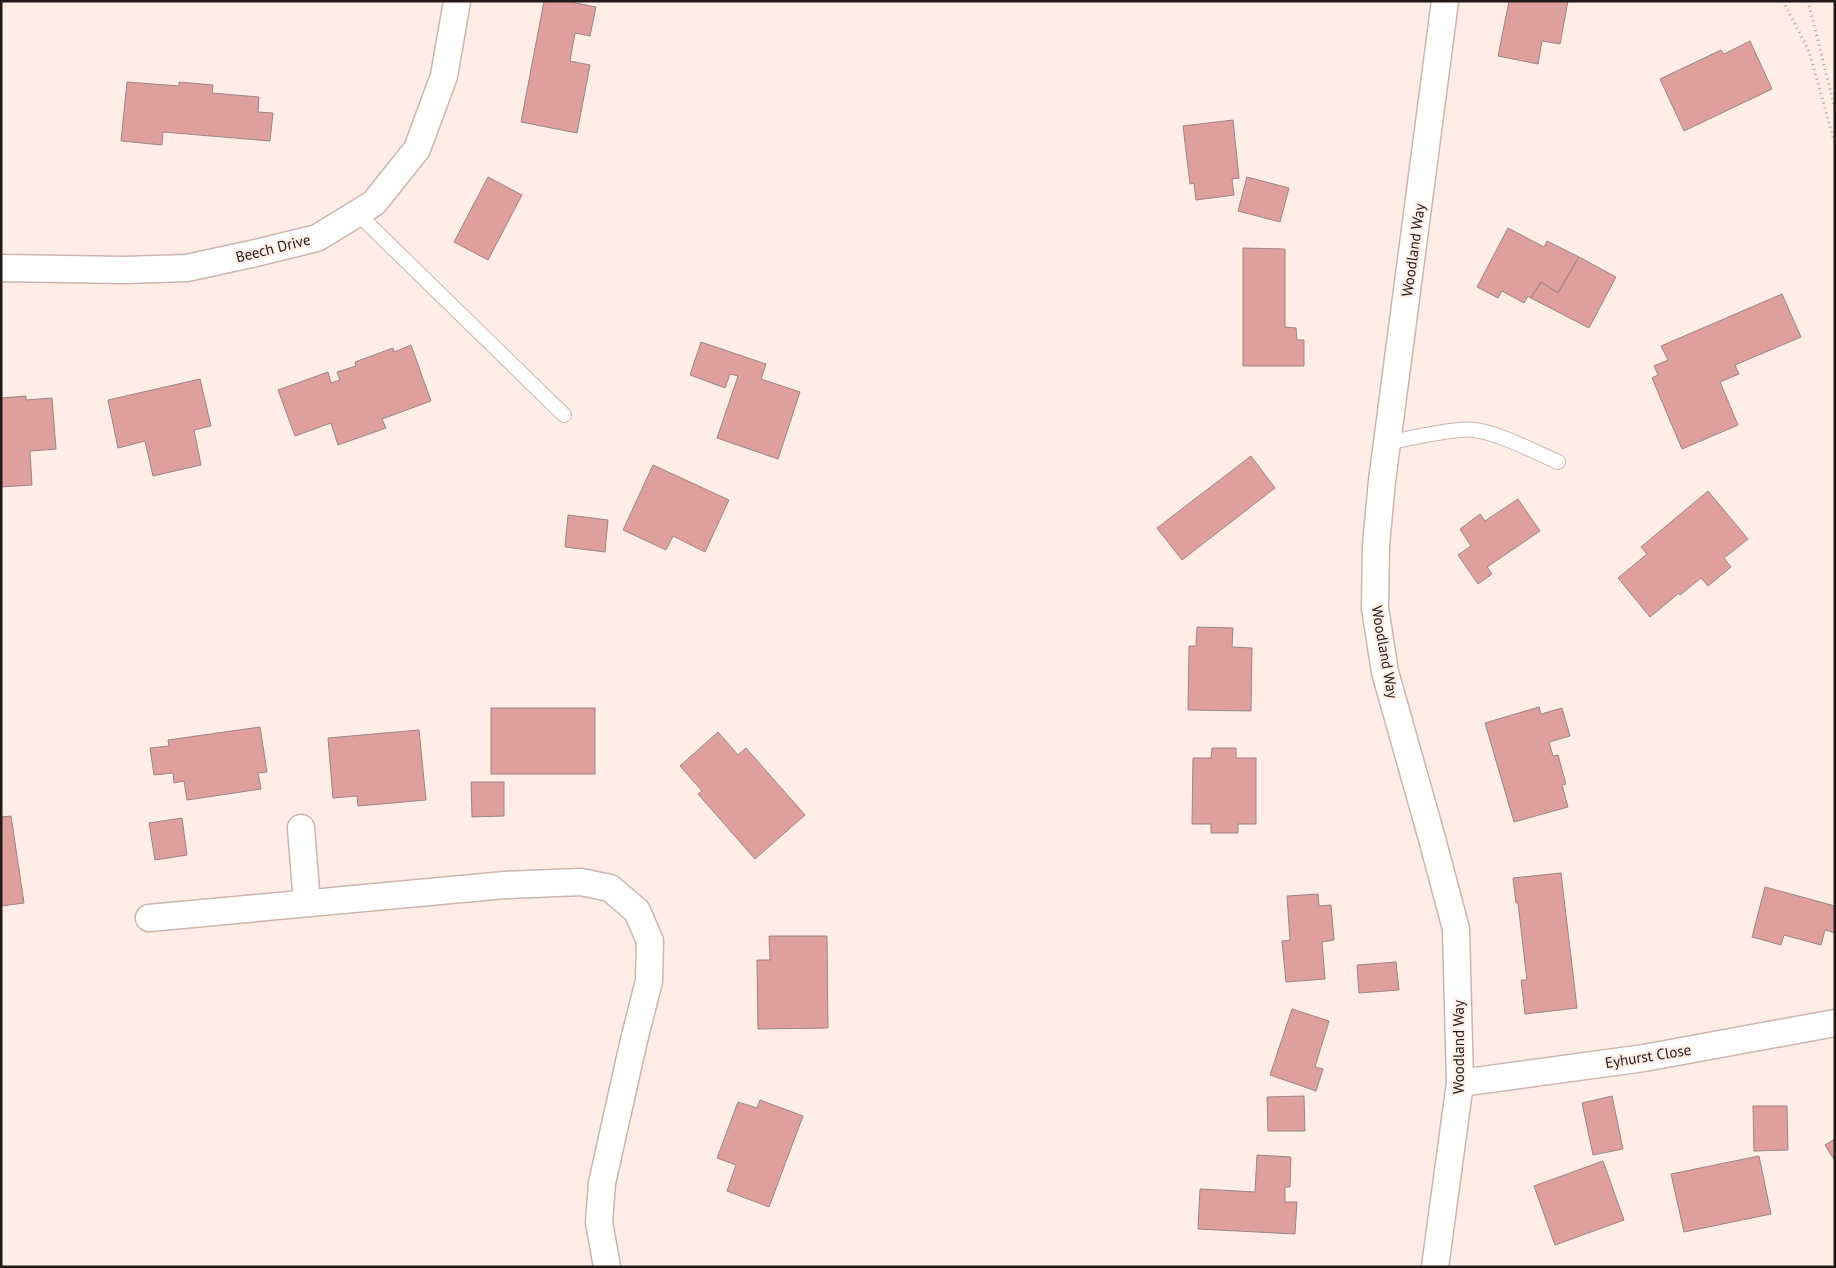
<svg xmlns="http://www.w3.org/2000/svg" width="1836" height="1268" font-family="'PT Sans',sans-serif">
<rect width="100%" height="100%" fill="#ffede6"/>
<g fill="#de9f9d" stroke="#9c8685">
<path d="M 544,1 L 566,1 L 596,7 L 590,36 L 575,33 L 570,61 L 590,65 L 577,133 L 521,122 Z"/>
<path d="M 1509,1 L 1568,1 L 1560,44 L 1542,41 L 1538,64 L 1498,56 Z"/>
<path d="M 1750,41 L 1772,89 L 1684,131 L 1660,79 L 1721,50 L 1724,54 Z"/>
<path d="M 127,82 L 179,86 L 179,82 L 213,85 L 212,93 L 259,97 L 258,112 L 273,113 L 270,141 L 163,132 L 162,145 L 121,141 Z"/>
<path d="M 1233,120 L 1239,178 L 1232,179 L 1234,195 L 1196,200 L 1194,183 L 1190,184 L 1183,126 Z"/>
<path d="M 488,177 L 522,195 L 488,260 L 454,242 Z"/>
<path d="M 1247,177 L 1289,188 L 1280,222 L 1238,211 Z"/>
<path d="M 1508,228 L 1544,247 L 1547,241 L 1579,257 L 1558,293 L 1541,282 L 1531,298 L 1528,296 L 1524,303 L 1502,291 L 1498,298 L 1477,287 Z"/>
<path d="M 1243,248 L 1285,249 L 1285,327 L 1296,328 L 1297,340 L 1304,340 L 1304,366 L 1243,366 Z"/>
<path d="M 1579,257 L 1616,277 L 1589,328 L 1531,298 L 1541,282 L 1558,293 Z"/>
<path d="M 1782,294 L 1801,337 L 1735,365 L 1739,374 L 1720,382 L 1738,425 L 1682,449 L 1652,378 L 1658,375 L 1654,366 L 1668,360 L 1661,346 Z"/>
<path d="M 701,342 L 766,364 L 761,379 L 800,392 L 778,459 L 717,438 L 738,376 L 730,374 L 725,388 L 690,375 Z"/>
<path d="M 411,345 L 431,401 L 382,419 L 386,428 L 338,445 L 331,423 L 295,436 L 278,390 L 328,372 L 331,383 L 340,380 L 337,372 L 356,366 L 355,362 L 393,348 L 394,352 Z"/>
<path d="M 200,379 L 211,426 L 194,430 L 201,465 L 153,476 L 145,441 L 118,448 L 108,400 Z"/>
<path d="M 26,396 L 26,400 L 52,398 L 56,449 L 30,451 L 32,485 L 1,487 L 1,398 Z"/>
<path d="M 1251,456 L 1275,488 L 1182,560 L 1157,528 Z"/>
<path d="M 653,465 L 729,500 L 705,552 L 673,536 L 666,550 L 623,530 Z"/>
<path d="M 1708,491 L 1748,539 L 1724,558 L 1731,567 L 1708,586 L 1701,578 L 1680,595 L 1679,593 L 1650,617 L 1618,578 L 1647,554 L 1641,547 Z"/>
<path d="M 1518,499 L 1540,531 L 1487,567 L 1492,574 L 1478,584 L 1458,555 L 1471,546 L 1460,529 L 1480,514 L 1485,521 Z"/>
<path d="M 568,515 L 608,520 L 605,552 L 565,547 Z"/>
<path d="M 1197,627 L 1233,628 L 1232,647 L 1252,648 L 1251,711 L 1188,710 L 1189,646 L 1196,646 Z"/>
<path d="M 1539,707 L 1541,714 L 1562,708 L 1570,736 L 1549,742 L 1553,756 L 1558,755 L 1566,784 L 1562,785 L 1568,807 L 1514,822 L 1485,723 Z"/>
<rect x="491" y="708" width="104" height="66"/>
<path d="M 260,727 L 267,772 L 258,773 L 261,789 L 187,800 L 184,781 L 174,783 L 173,773 L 154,775 L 150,748 L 169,746 L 168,740 Z"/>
<path d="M 419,730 L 426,800 L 358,806 L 357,796 L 333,798 L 328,738 Z"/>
<path d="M 718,732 L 738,755 L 746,748 L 805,815 L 755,859 L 698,794 L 702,791 L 680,766 Z"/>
<path d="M 1212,748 L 1236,748 L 1236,758 L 1256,758 L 1256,824 L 1238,824 L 1238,833 L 1211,833 L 1211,824 L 1192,824 L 1193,758 L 1211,758 Z"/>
<path d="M 471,782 L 504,782 L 504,816 L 472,817 Z"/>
<path d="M 11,816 L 24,903 L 1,906 L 1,817 Z"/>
<path d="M 182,818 L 187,855 L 155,860 L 149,823 Z"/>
<path d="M 1561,873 L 1577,1008 L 1525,1014 L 1521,980 L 1527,980 L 1518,903 L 1516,903 L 1513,878 Z"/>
<path d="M 1765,887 L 1835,906 L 1835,933 L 1825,930 L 1821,945 L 1784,935 L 1781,945 L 1752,937 Z"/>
<path d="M 1318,894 L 1319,906 L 1331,905 L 1334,940 L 1322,942 L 1325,979 L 1286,982 L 1282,941 L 1290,940 L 1287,896 Z"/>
<path d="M 769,936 L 827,936 L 828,1028 L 758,1029 L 757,960 L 770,960 Z"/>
<path d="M 1396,962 L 1399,990 L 1359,993 L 1357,965 Z"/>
<path d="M 1292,1009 L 1329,1021 L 1315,1067 L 1323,1069 L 1316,1091 L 1270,1075 Z"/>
<path d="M 1304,1096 L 1305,1131 L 1268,1131 L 1267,1097 Z"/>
<path d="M 1612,1096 L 1623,1149 L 1593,1155 L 1582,1103 Z"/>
<path d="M 760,1100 L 803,1116 L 769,1207 L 727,1191 L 736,1165 L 717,1158 L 738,1102 L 757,1108 Z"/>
<path d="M 1753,1106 L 1787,1106 L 1788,1150 L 1754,1151 Z"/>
<path d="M 1835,1139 L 1835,1161 L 1825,1145 Z"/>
<path d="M 1257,1155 L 1291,1157 L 1290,1187 L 1285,1187 L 1285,1202 L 1297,1202 L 1295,1234 L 1198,1229 L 1200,1189 L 1255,1192 Z"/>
<path d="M 1759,1156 L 1771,1214 L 1684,1232 L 1671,1174 Z"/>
<path d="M 1603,1161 L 1624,1220 L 1555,1245 L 1534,1186 Z"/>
</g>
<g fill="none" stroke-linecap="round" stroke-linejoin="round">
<g stroke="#cbb6ad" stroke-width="16">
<g id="service">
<path d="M 357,213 L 564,415"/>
<path d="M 1387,443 C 1407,439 1457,427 1475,430 C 1501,434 1533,451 1558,462"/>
</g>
</g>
<g stroke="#cbb6ad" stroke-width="29">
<g id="minor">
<path d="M 1,268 L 125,270 L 187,268 L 256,253 L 317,238 L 374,203 L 417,149 L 444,76 L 457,1"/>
<path d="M 301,828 L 307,903"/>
<path d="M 149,918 L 505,885 L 581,882 L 610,888 L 637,911 L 650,941 L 649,981 L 634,1040 L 602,1183 L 599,1222 L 607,1267"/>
<path d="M 1460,1083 L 1644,1058 L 1835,1023"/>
<path d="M 1435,1267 L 1460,1083 L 1456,929 L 1431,835 L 1385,672 L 1375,608 L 1376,545 L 1382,481 L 1445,1"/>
</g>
</g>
<g stroke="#afa09b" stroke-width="3" stroke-dasharray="1 4" stroke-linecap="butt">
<path d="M 1783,1 L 1809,51 L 1835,144"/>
<path d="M 1808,1 L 1835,109"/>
</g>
<use href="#service" stroke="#fff" stroke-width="14"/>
<use href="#minor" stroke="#fff" stroke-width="26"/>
</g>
<g text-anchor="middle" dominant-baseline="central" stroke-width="4.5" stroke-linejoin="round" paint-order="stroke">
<g font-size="15" fill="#221a17" stroke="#ffede6">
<text transform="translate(273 248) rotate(-14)">Beech Drive</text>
<text transform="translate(1413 250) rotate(-82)">Woodland Way</text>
<text transform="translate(1385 652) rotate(80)">Woodland Way</text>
<text transform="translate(1458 1047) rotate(-90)">Woodland Way</text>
<text transform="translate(1648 1056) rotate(-9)">Eyhurst Close</text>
</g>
</g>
<rect width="1836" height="1268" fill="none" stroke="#221a17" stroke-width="5"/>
</svg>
